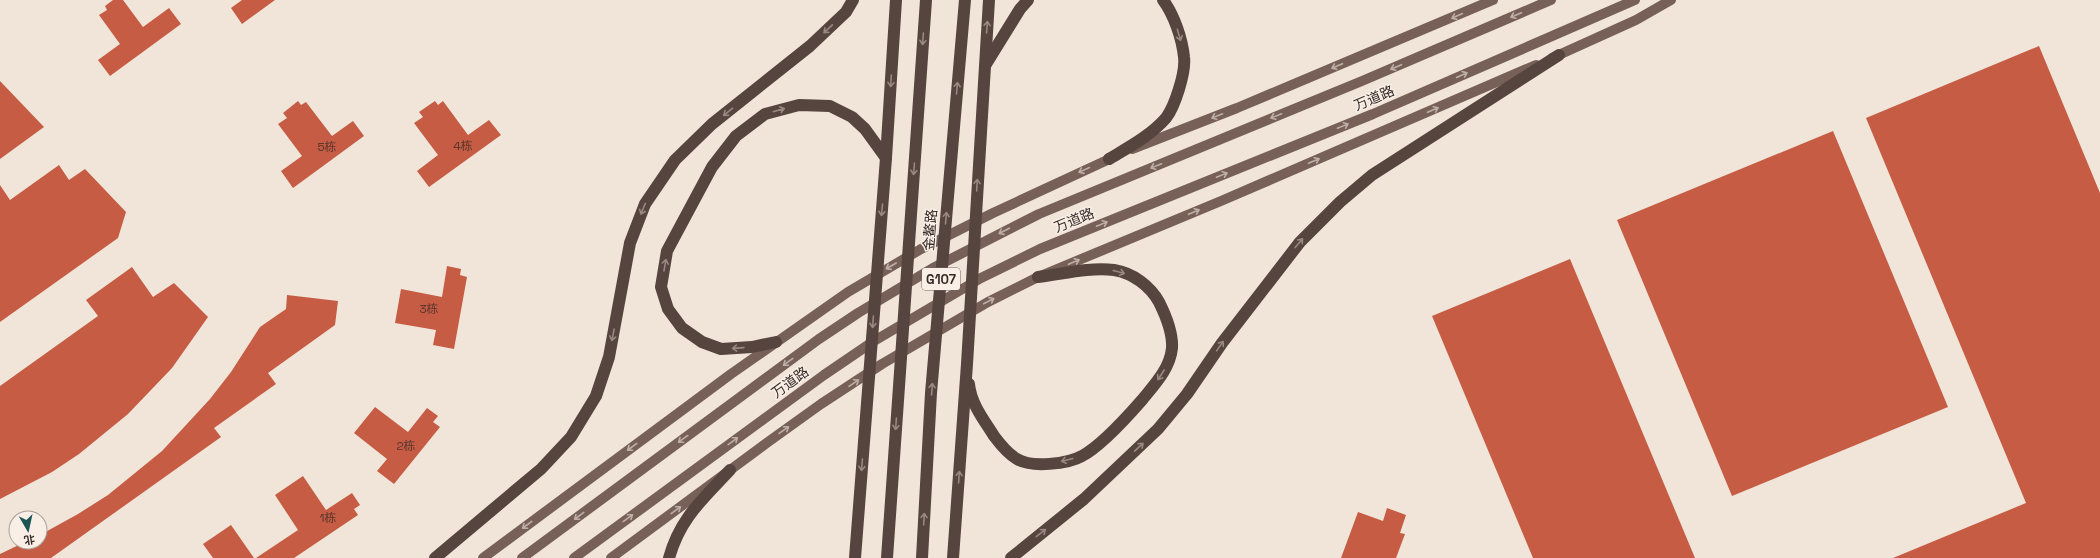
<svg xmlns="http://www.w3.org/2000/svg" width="2100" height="558" font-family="'Space Grotesk','Noto Sans SC',sans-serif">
<rect width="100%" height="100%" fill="#f1e5d9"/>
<g fill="#c55c43">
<path d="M 113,0 L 123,0 L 143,27 L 169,8 L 181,24 L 110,76 L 98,60 L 120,44 L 99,15 L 107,10 L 105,6 Z"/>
<path d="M 242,0 L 275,0 L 242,24 L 231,8 Z"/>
<path d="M 2039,46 L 2100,193 L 2100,558 L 1893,558 L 2026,503 L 1866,118 Z"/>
<path d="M 0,81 L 44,127 L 0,159 Z"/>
<path d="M 298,101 L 301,105 L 306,102 L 332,136 L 353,121 L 364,136 L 293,188 L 281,171 L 302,156 L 278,124 L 287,118 L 283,113 Z"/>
<path d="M 435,101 L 438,105 L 443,101 L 468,135 L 489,120 L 501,135 L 429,187 L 417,171 L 438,155 L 414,123 L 423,117 L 419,112 Z"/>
<path d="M 1833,131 L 1948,407 L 1732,496 L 1617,220 Z"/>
<path d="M 59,165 L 69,180 L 85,169 L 126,212 L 118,238 L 0,322 L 0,185 L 10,200 Z"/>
<path d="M 1570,259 L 1695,558 L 1533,558 L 1432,316 Z"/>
<path d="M 447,266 L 461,269 L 460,275 L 467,277 L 454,349 L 433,345 L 436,330 L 395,323 L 401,289 L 442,297 Z"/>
<path d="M 132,267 L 153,297 L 174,283 L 208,317 L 172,368 L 128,414 L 79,454 L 52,472 L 0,499 L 0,386 L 98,316 L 86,300 Z"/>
<path d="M 287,295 L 338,301 L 335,325 L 268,373 L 276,384 L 214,428 L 221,437 L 51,558 L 0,558 L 0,554 L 25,542 L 40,542 L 40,535 L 78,514 L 108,495 L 162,451 L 210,399 L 231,372 L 260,327 L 286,309 Z"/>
<path d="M 375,407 L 408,432 L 427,408 L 438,416 L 433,422 L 440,427 L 394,484 L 377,471 L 387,459 L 354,433 Z"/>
<path d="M 303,476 L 326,510 L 352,493 L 360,505 L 354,509 L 358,515 L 294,558 L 256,558 L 298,530 L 275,495 Z"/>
<path d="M 1387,508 L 1406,515 L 1400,533 L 1405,534 L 1396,558 L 1341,558 L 1358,512 L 1383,521 Z"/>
<path d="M 231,525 L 254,558 L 213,558 L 203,544 Z"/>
</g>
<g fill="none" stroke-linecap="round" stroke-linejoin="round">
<g stroke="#776058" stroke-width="10">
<path d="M 1552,58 L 1636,20 L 1671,0"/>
<path d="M 1132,149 L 1237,108 L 1493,0"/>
<path d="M 483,558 L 731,374 L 848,292 L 921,249 L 993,213 L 1116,156"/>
<path d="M 522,558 L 819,339 L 858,313 L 933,268 L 1039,214 L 1362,81 L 1551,0"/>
<path d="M 574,558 L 824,375 L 874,341 L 981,278 L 1040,249 L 1373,114 L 1635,0"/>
<path d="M 611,558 L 768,442 L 821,404 L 882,364 L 988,302 L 1038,277 L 1221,201 L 1536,65"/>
</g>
<g stroke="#56443e" stroke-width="12">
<path d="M 986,64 L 1020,9 L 1028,0"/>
<path d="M 1109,159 C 1129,147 1150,136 1166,118 C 1175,106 1186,72 1184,57 C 1182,38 1174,15 1163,0"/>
<path d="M 776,342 L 752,347 L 721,349 L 702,342 L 682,328 L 668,309 L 661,287 L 667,251 L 712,167 L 736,136 L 765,114 L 799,105 L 830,106 L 852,117 L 865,129 L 886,158"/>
<path d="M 969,384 C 971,404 984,420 994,436 C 1000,444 1008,454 1017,459 C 1031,468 1068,464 1082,456 C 1101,446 1128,416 1142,400 C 1154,385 1170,369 1172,348 C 1173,332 1166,316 1159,302 C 1150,286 1133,273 1114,270 C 1089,267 1063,274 1038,277"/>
<path d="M 435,558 L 541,469 L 571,437 L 596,396 L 609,357 L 630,243 L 645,204 L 675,160 L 712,124 L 810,46 L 846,12 L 853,0"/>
<path d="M 669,558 C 680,518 703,499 730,470"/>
<path d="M 855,558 L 886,158 L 896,0"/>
<path d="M 887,558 L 926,0"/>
<path d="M 922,558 L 931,393 L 965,0"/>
<path d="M 953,558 L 967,364 L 989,0"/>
<path d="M 1011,558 L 1084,499 L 1158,429 L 1187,394 L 1222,343 L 1300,242 L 1340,202 L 1372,175 L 1559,55"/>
</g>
</g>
<defs><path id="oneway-shaft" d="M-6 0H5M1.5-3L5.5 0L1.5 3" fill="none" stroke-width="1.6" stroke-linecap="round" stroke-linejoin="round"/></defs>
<g stroke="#beafa6">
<use href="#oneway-shaft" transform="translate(1516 15) rotate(157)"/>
<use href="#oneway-shaft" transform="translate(1457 16) rotate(156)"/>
<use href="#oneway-shaft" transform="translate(1337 66) rotate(157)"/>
<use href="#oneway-shaft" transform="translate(1396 67) rotate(157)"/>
<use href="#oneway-shaft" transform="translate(1462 75) rotate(-24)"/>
<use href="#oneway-shaft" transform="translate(1433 110) rotate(-23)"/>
<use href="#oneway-shaft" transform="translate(1217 116) rotate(158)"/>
<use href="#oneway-shaft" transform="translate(1276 116) rotate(158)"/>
<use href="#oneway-shaft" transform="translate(1343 126) rotate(-22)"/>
<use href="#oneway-shaft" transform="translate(1314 161) rotate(-23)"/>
<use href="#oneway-shaft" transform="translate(1156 166) rotate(158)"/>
<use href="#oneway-shaft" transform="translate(1084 170) rotate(155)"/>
<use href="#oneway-shaft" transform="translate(1222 175) rotate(-22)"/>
<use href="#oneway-shaft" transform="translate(1194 212) rotate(-23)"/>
<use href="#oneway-shaft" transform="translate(1102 224) rotate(-22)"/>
<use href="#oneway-shaft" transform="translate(1004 231) rotate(153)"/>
<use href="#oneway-shaft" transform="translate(1074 262) rotate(-23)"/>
<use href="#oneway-shaft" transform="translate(891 266) rotate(150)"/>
<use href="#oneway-shaft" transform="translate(989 301) rotate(-28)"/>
<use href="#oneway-shaft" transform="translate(788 362) rotate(144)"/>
<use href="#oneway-shaft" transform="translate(854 383) rotate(-34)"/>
<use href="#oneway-shaft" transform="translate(784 430) rotate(-35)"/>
<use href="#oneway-shaft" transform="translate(683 439) rotate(144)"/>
<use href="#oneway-shaft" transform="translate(733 441) rotate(-36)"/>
<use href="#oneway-shaft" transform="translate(632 447) rotate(143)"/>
<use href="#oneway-shaft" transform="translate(676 510) rotate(-36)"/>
<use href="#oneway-shaft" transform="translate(579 516) rotate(143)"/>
<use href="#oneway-shaft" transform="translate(628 518) rotate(-36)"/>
<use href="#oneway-shaft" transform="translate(527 525) rotate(143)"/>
</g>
<g stroke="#978881">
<use href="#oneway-shaft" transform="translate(987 27) rotate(-86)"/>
<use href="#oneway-shaft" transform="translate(828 29) rotate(137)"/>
<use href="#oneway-shaft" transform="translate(1179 35) rotate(74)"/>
<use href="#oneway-shaft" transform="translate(923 39) rotate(94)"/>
<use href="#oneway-shaft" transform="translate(891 81) rotate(93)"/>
<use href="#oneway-shaft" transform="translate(957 88) rotate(-85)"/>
<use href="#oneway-shaft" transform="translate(779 110) rotate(-16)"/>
<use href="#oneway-shaft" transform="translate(728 112) rotate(141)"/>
<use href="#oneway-shaft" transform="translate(914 169) rotate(94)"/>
<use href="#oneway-shaft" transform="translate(977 185) rotate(-87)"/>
<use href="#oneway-shaft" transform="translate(643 209) rotate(112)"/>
<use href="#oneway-shaft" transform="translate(882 210) rotate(95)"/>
<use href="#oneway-shaft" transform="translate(946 218) rotate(-85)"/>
<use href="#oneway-shaft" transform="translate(1299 243) rotate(-50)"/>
<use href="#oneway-shaft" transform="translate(665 265) rotate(-80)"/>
<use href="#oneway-shaft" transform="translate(1119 272) rotate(15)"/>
<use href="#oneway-shaft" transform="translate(873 322) rotate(94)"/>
<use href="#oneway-shaft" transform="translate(613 335) rotate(101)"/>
<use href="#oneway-shaft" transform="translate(1220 346) rotate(-55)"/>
<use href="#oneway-shaft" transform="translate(738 348) rotate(176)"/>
<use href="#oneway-shaft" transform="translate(1161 375) rotate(123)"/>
<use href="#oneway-shaft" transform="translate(932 389) rotate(-86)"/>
<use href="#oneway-shaft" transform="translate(896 424) rotate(94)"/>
<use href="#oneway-shaft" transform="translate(1139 447) rotate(-43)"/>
<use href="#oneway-shaft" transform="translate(1067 460) rotate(166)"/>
<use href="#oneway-shaft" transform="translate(862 465) rotate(94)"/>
<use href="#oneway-shaft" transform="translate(959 477) rotate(-86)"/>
<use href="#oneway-shaft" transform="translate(924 519) rotate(-87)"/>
<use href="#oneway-shaft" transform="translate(1041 533) rotate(-38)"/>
</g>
<g text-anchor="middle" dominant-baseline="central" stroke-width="3" stroke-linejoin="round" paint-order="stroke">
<g font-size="12" fill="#59362e">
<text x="463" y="146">4栋</text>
<text x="327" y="147">5栋</text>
<text x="429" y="309">3栋</text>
<text x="406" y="446">2栋</text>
<text x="328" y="518">1栋</text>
</g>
<rect fill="#f9efe6" stroke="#706560" stroke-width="1" x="922" y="268" width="38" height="22" rx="3"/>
<g font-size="13" font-weight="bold" fill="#352a27">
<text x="941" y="279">G107</text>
</g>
<g font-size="14" fill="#352a27" stroke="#f9efe6">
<text transform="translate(1374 98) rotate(-23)">万道路</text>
<text transform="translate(1074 220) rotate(-22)">万道路</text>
<text transform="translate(930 230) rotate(-85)">金鳌路</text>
<text transform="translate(790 382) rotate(-36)">万道路</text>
</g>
</g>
<g transform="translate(28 530) rotate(171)"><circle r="19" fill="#f9efe6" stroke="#aba09a"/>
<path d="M0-3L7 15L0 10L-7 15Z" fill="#1d5556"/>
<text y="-6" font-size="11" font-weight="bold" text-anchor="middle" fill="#352a27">北</text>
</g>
</svg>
